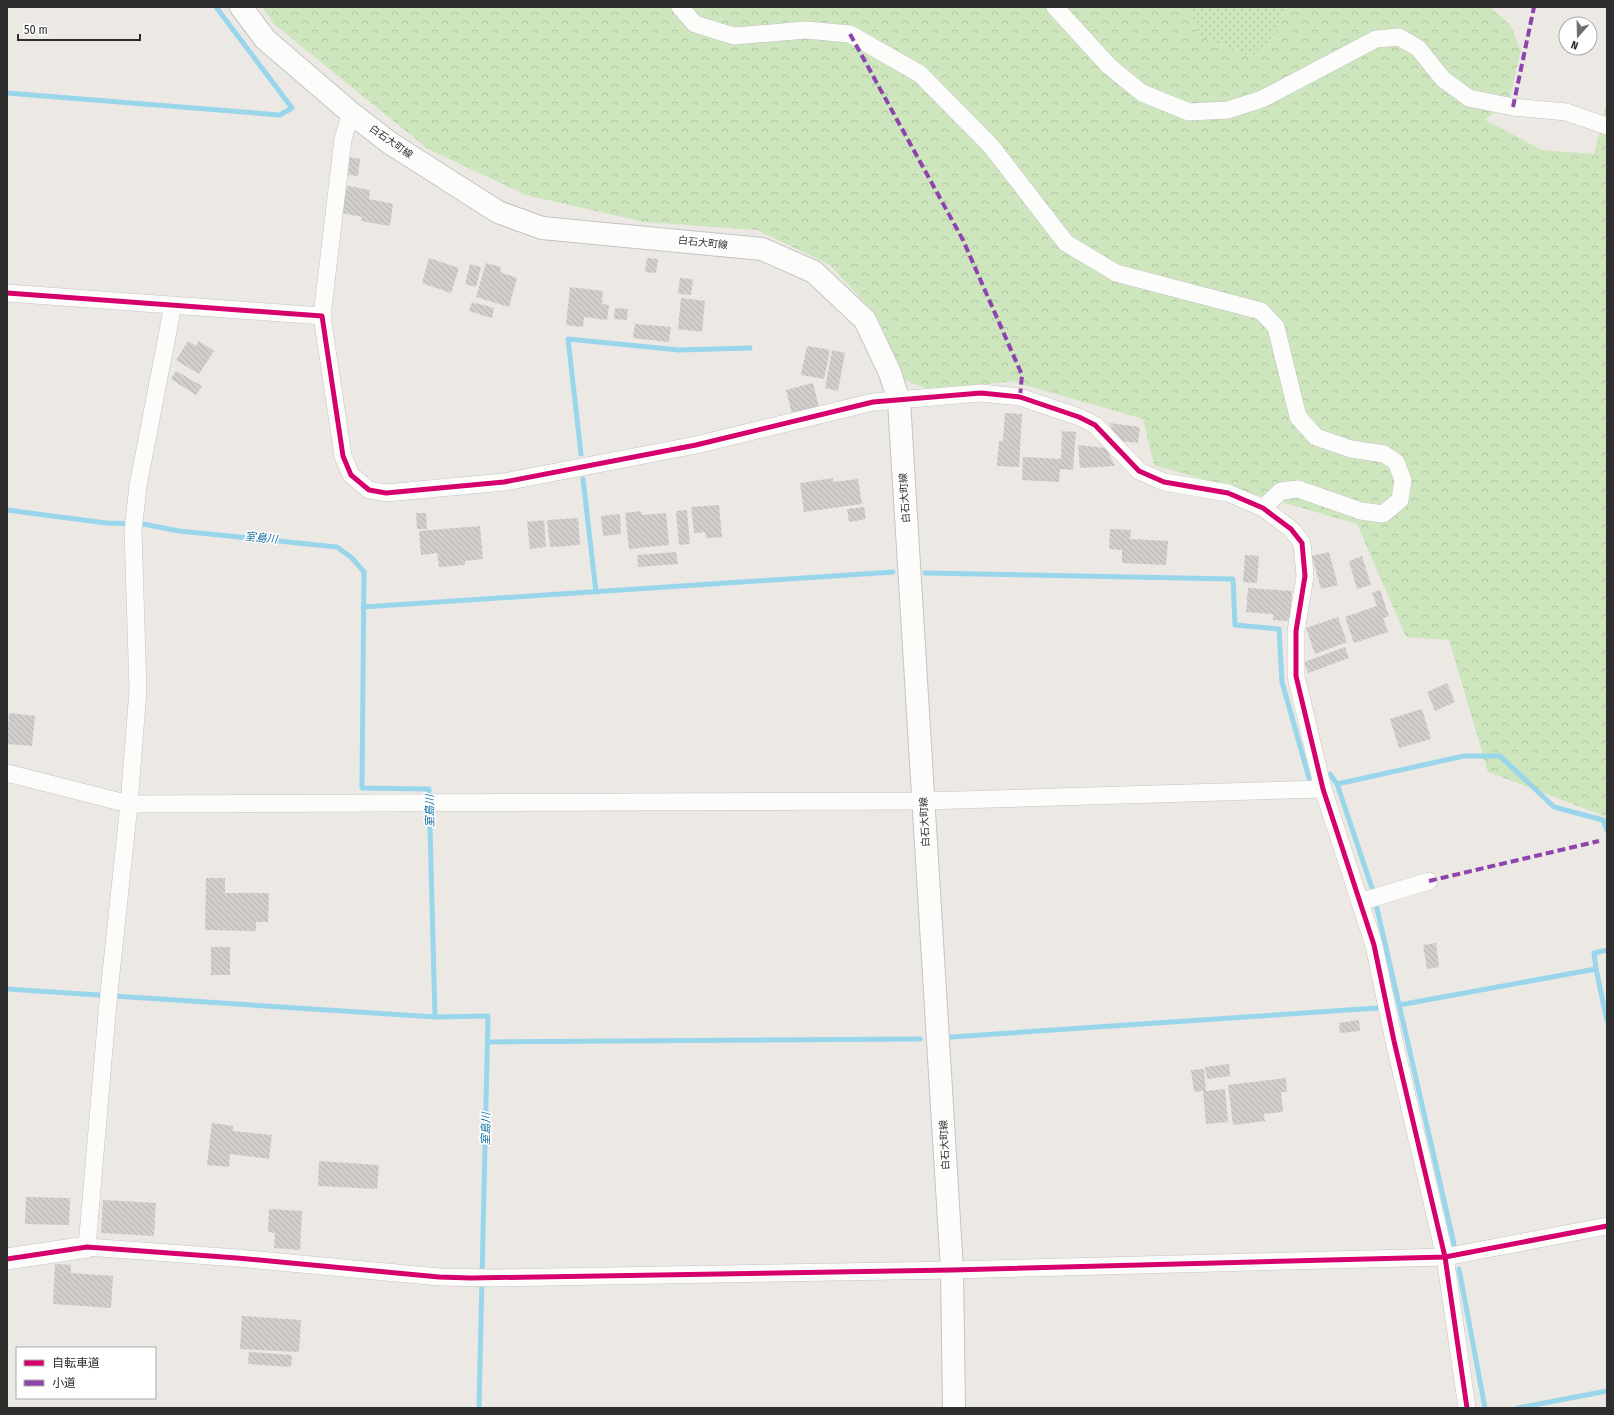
<svg xmlns="http://www.w3.org/2000/svg" width="1614" height="1415" font-family="'Fira Sans Condensed','Noto Sans JP',sans-serif">
<defs>
<pattern id="grass-dots" width="8" height="8" patternUnits="userSpaceOnUse"><rect width="8" height="8" fill="#cee6be"/><path d="M2 2h.1M6 6h.1" fill="none" stroke="#b1c6a4" stroke-width="1.8" stroke-linecap="round"/></pattern>
<pattern id="forest-crowns" width="20" height="18" patternUnits="userSpaceOnUse"><rect width="20" height="18" fill="#cee6be"/><path d="M2 6a3 3 0 1 1 6 0M12 15a3 3 0 1 1 6 0" fill="none" stroke="#b1c6a4"/></pattern>
<pattern id="building-back-hatch" width="6" height="6" patternUnits="userSpaceOnUse"><rect width="6" height="6" fill="#d1cecb"/><path d="M-1 5l2 2M0 0l6 6M5-1l2 2" fill="none" stroke="#b4b1af"/></pattern>
</defs>
<rect width="100%" height="100%" fill="#ece8e4"/>
<path fill="url(#grass-dots)" d="M 1190,7 L 1285,7 L 1273,38 L 1252,56 L 1198,36 Z"/>
<path fill="url(#forest-crowns)" d="M 262,7 L 1190,7 L 1198,36 L 1252,56 L 1273,38 L 1285,7 L 1490,7 L 1510,25 L 1521,51 L 1509,100 L 1485,120 L 1542,150 L 1594,154 L 1607,102 L 1607,817 L 1488,772 L 1449,640 L 1406,637 L 1357,524 L 1154,465 L 1143,419 L 1011,381 L 935,392 L 905,380 L 877,316 L 830,265 L 757,230 L 644,222 L 526,195 L 428,149 L 274,24 Z"/>
<g fill="none" stroke-linecap="round" stroke-linejoin="round">
<g stroke="#99d6ec" stroke-width="5">
<path d="M 7,93 L 280,115 L 292,108 L 216,7"/>
<path d="M 581,454 L 568,339 L 679,350 L 750,348"/>
<path d="M 583,479 L 596,592"/>
<path d="M 7,510 L 106,523 L 143,524 L 179,531 L 337,547 L 352,558 L 364,572 L 362,788 L 429,789 L 435,1017 L 488,1016 L 479,1408"/>
<path d="M 925,573 L 1233,579 L 1235,625 L 1279,629 L 1282,682 L 1309,778"/>
<path d="M 363,607 L 893,572"/>
<path d="M 1330,774 L 1337,784 L 1373,891 L 1454,1244"/>
<path d="M 1337,784 L 1464,756 L 1500,756 L 1554,807 L 1603,820 L 1607,830"/>
<path d="M 1596,969 L 1594,953 L 1607,950"/>
<path d="M 7,989 L 435,1017"/>
<path d="M 1399,1005 L 1596,969 L 1607,1021"/>
<path d="M 951,1037 L 1377,1008"/>
<path d="M 488,1042 L 920,1039"/>
<path d="M 1459,1269 L 1485,1408"/>
<path d="M 1518,1408 L 1607,1391"/>
</g>
</g>
<g fill="url(#building-back-hatch)">
<path d="M 348,157 L 360,159 L 358,176 L 345,174 Z"/>
<path d="M 347,186 L 370,190 L 369,199 L 393,204 L 390,226 L 361,221 L 362,217 L 342,213 Z"/>
<path d="M 429,258 L 459,268 L 451,293 L 422,283 Z"/>
<path d="M 647,258 L 658,259 L 656,273 L 645,272 Z"/>
<path d="M 486,263 L 501,267 L 500,272 L 517,278 L 509,307 L 476,297 Z"/>
<path d="M 470,264 L 481,267 L 476,287 L 465,284 Z"/>
<path d="M 680,278 L 693,279 L 691,295 L 678,294 Z"/>
<path d="M 570,287 L 603,291 L 602,304 L 609,305 L 607,320 L 584,317 L 583,327 L 566,325 Z"/>
<path d="M 681,298 L 705,301 L 702,332 L 678,329 Z"/>
<path d="M 472,302 L 494,308 L 492,318 L 469,311 Z"/>
<path d="M 615,308 L 628,309 L 627,320 L 614,319 Z"/>
<path d="M 635,324 L 671,327 L 669,342 L 633,338 Z"/>
<path d="M 188,341 L 196,346 L 199,341 L 214,351 L 199,374 L 176,360 Z"/>
<path d="M 807,346 L 830,350 L 824,379 L 801,375 Z"/>
<path d="M 832,350 L 845,353 L 838,391 L 825,388 Z"/>
<path d="M 176,371 L 202,386 L 196,395 L 171,379 Z"/>
<path d="M 813,383 L 819,407 L 792,414 L 786,390 Z"/>
<path d="M 1005,413 L 1022,414 L 1019,467 L 997,466 L 999,441 L 1003,441 Z"/>
<path d="M 1109,423 L 1140,427 L 1138,443 L 1119,441 Z"/>
<path d="M 1062,431 L 1076,432 L 1073,470 L 1060,469 L 1059,482 L 1022,480 L 1023,457 L 1061,459 Z"/>
<path d="M 1078,445 L 1106,448 L 1115,466 L 1080,468 Z"/>
<path d="M 833,478 L 833,482 L 858,479 L 862,504 L 804,512 L 800,483 Z"/>
<path d="M 719,505 L 722,537 L 706,538 L 705,532 L 694,533 L 691,507 Z"/>
<path d="M 864,507 L 866,519 L 849,522 L 847,509 Z"/>
<path d="M 687,510 L 690,544 L 679,545 L 676,511 Z"/>
<path d="M 641,511 L 642,515 L 666,513 L 669,545 L 629,549 L 625,513 Z"/>
<path d="M 416,513 L 426,513 L 427,529 L 417,529 Z"/>
<path d="M 620,514 L 621,534 L 603,536 L 601,516 Z"/>
<path d="M 578,518 L 580,545 L 550,547 L 547,520 Z"/>
<path d="M 544,520 L 546,547 L 530,549 L 527,522 Z"/>
<path d="M 480,526 L 483,559 L 465,561 L 465,565 L 439,567 L 437,553 L 421,555 L 419,531 Z"/>
<path d="M 1110,529 L 1131,530 L 1130,539 L 1168,541 L 1166,565 L 1122,563 L 1122,550 L 1109,549 Z"/>
<path d="M 676,552 L 678,564 L 638,567 L 637,555 Z"/>
<path d="M 1329,552 L 1338,585 L 1321,589 L 1312,556 Z"/>
<path d="M 1245,555 L 1259,556 L 1257,583 L 1243,582 Z"/>
<path d="M 1362,556 L 1371,585 L 1357,589 L 1349,561 Z"/>
<path d="M 1248,588 L 1292,591 L 1290,621 L 1273,620 L 1273,614 L 1246,612 Z"/>
<path d="M 1380,590 L 1389,616 L 1383,618 L 1388,632 L 1354,643 L 1345,617 L 1377,606 L 1372,593 Z"/>
<path d="M 1338,617 L 1347,642 L 1315,654 L 1306,628 Z"/>
<path d="M 1345,647 L 1349,658 L 1308,673 L 1304,662 Z"/>
<path d="M 1447,683 L 1455,702 L 1435,711 L 1427,692 Z"/>
<path d="M 1422,709 L 1431,739 L 1399,748 L 1390,719 Z"/>
<path d="M 9,713 L 35,716 L 32,746 L 7,744 Z"/>
<path d="M 206,878 L 225,878 L 225,893 L 269,893 L 268,922 L 256,922 L 256,931 L 205,930 Z"/>
<path d="M 1436,943 L 1439,967 L 1427,969 L 1423,945 Z"/>
<rect x="211" y="947" width="19" height="28"/>
<path d="M 1359,1020 L 1360,1031 L 1340,1033 L 1339,1023 Z"/>
<path d="M 1229,1064 L 1230,1076 L 1207,1079 L 1205,1067 Z"/>
<path d="M 1204,1069 L 1206,1091 L 1225,1089 L 1228,1122 L 1206,1124 L 1203,1091 L 1194,1092 L 1191,1070 Z"/>
<path d="M 1286,1078 L 1287,1092 L 1281,1092 L 1283,1112 L 1264,1114 L 1265,1121 L 1233,1125 L 1228,1085 Z"/>
<path d="M 212,1123 L 233,1126 L 233,1131 L 272,1135 L 269,1159 L 230,1154 L 229,1167 L 207,1165 Z"/>
<path d="M 319,1161 L 379,1165 L 377,1189 L 318,1186 Z"/>
<path d="M 26,1197 L 70,1198 L 69,1225 L 25,1224 Z"/>
<path d="M 103,1200 L 156,1203 L 154,1236 L 101,1233 Z"/>
<path d="M 269,1209 L 302,1211 L 300,1250 L 274,1248 L 275,1233 L 268,1232 Z"/>
<path d="M 55,1264 L 71,1265 L 71,1273 L 113,1276 L 111,1308 L 53,1304 Z"/>
<path d="M 242,1316 L 301,1320 L 299,1352 L 240,1349 Z"/>
<path d="M 249,1352 L 292,1355 L 291,1367 L 248,1364 Z"/>
</g>
<g fill="none" stroke-linecap="round" stroke-linejoin="round">
<g stroke="#c5c4c5" stroke-width="18">
<g id="minor">
<path d="M 680,7 L 695,24 L 734,36 L 806,30 L 850,34 L 920,74 L 991,146 L 1066,243 L 1116,273 L 1261,311 L 1276,327 L 1298,417 L 1316,437 L 1351,449 L 1384,454 L 1396,462 L 1403,480 L 1400,500 L 1383,514 L 1361,511 L 1298,489 L 1281,491 L 1263,508"/>
<path d="M 1055,7 L 1109,66 L 1142,93 L 1189,112 L 1228,110 L 1262,99 L 1376,39 L 1399,37 L 1418,48 L 1443,79 L 1469,98 L 1513,107 L 1566,112 L 1607,126"/>
<path d="M 7,293 L 322,316 L 343,456 L 351,475 L 369,490 L 386,493 L 504,482 L 696,445 L 873,402 L 981,393 L 1020,397 L 1079,417 L 1095,425 L 1139,471 L 1164,482 L 1228,493 L 1263,508 L 1291,529 L 1302,543 L 1305,576 L 1296,631 L 1296,676 L 1323,789 L 1374,945 L 1394,1041 L 1445,1257 L 1467,1408"/>
<path d="M 173,305 L 138,486 L 133,531 L 138,690 L 129,804 L 108,1002 L 87,1247 L 237,1258 L 439,1277 L 493,1278 L 952,1270 L 1445,1257 L 1607,1226"/>
<path d="M 322,316 L 343,139 L 351,113"/>
<path d="M 7,773 L 129,804 L 924,801 L 1323,789"/>
<path d="M 1360,902 L 1429,881"/>
</g>
</g>
<g stroke="#c5c4c5" stroke-width="22">
<path id="tertiary" d="M 7,1259 L 87,1247"/>
</g>
<g stroke="#c5c4c5" stroke-width="24">
<path id="secondary" d="M 241,7 L 265,39 L 351,113 L 390,143 L 498,212 L 542,228 L 762,249 L 814,272 L 865,320 L 890,373 L 899,401 L 952,1270 L 954,1408"/>
</g>
<use href="#minor" stroke="#fcfcfb" stroke-width="17"/>
<use href="#tertiary" stroke="#fcfcfb" stroke-width="21"/>
<use href="#secondary" stroke="#fcfcfb" stroke-width="22"/>
<g stroke="#8e44ad" stroke-width="4" stroke-dasharray="8 4" stroke-linecap="butt">
<path d="M 850,34 L 963,240 L 1022,375 L 1020,397"/>
<path d="M 1513,107 L 1534,7"/>
<path d="M 1429,881 L 1599,841"/>
</g>
<g stroke="#fff" stroke-width="8">
<g id="cycleway">
<path d="M 7,293 L 322,316 L 343,456 L 351,475 L 369,490 L 386,493 L 504,482 L 696,445 L 873,402 L 981,393 L 1020,397 L 1079,417 L 1095,425 L 1139,471 L 1164,482 L 1228,493 L 1263,508 L 1291,529 L 1302,543 L 1305,576 L 1296,631 L 1296,676 L 1323,789 L 1374,945 L 1394,1041 L 1445,1257 L 1467,1408"/>
<path d="M 7,1259 L 87,1247 L 237,1258 L 439,1277 L 471,1278 L 952,1270 L 1445,1257 L 1607,1226"/>
</g>
</g>
<use href="#cycleway" stroke="#d6006c" stroke-width="5"/>
</g>
<g text-anchor="middle" dominant-baseline="central" stroke-width="3" stroke-linejoin="round" paint-order="stroke">
<g font-size="10" fill="#2e2e2e" stroke="#fff">
<text transform="translate(391 142) rotate(35)">白石大町線</text>
<text transform="translate(703 243) rotate(6)">白石大町線</text>
<text transform="translate(905 498) rotate(-94)">白石大町線</text>
<text transform="translate(925 822) rotate(-93)">白石大町線</text>
<text transform="translate(945 1145) rotate(-93)">白石大町線</text>
</g>
<g font-size="11" font-style="italic" fill="#0d6fa3" stroke="#fff">
<text transform="translate(261 538) rotate(6)">室島川</text>
<text transform="translate(430 811) rotate(-91)">室島川</text>
<text transform="translate(486 1129) rotate(-89)">室島川</text>
</g>
</g>
<rect width="1614" height="1415" fill="none" stroke="#2e2e2e" stroke-width="16"/>
<rect x="16" y="1347" width="140" height="52" fill="#ffffff" stroke="#ababab"/>
<rect x="24" y="1360" width="20" height="6" fill="#d6006c" stroke="#ababab"/>
<text x="52" y="1367" font-size="12" fill="#2e2e2e">自転車道</text>
<rect x="24" y="1380" width="20" height="6" fill="#8e44ad" stroke="#ababab"/>
<text x="52" y="1387" font-size="12" fill="#2e2e2e">小道</text>
<g transform="translate(1578 36) rotate(200)"><circle r="19" fill="#ffffff" stroke="#ababab"/>
<path d="M0-3L7 15L0 10L-7 15Z" fill="#706f6e"/>
<text y="-6" font-size="11" font-weight="bold" text-anchor="middle" fill="#2e2e2e">N</text>
</g>
<path d="M18 34v6h122v-6" fill="none" stroke="#2e2e2e" stroke-width="2"/>
<text x="24" y="34" font-size="12" fill="#2e2e2e" stroke="#ffffff" stroke-width="3" paint-order="stroke">50 m</text>
</svg>
